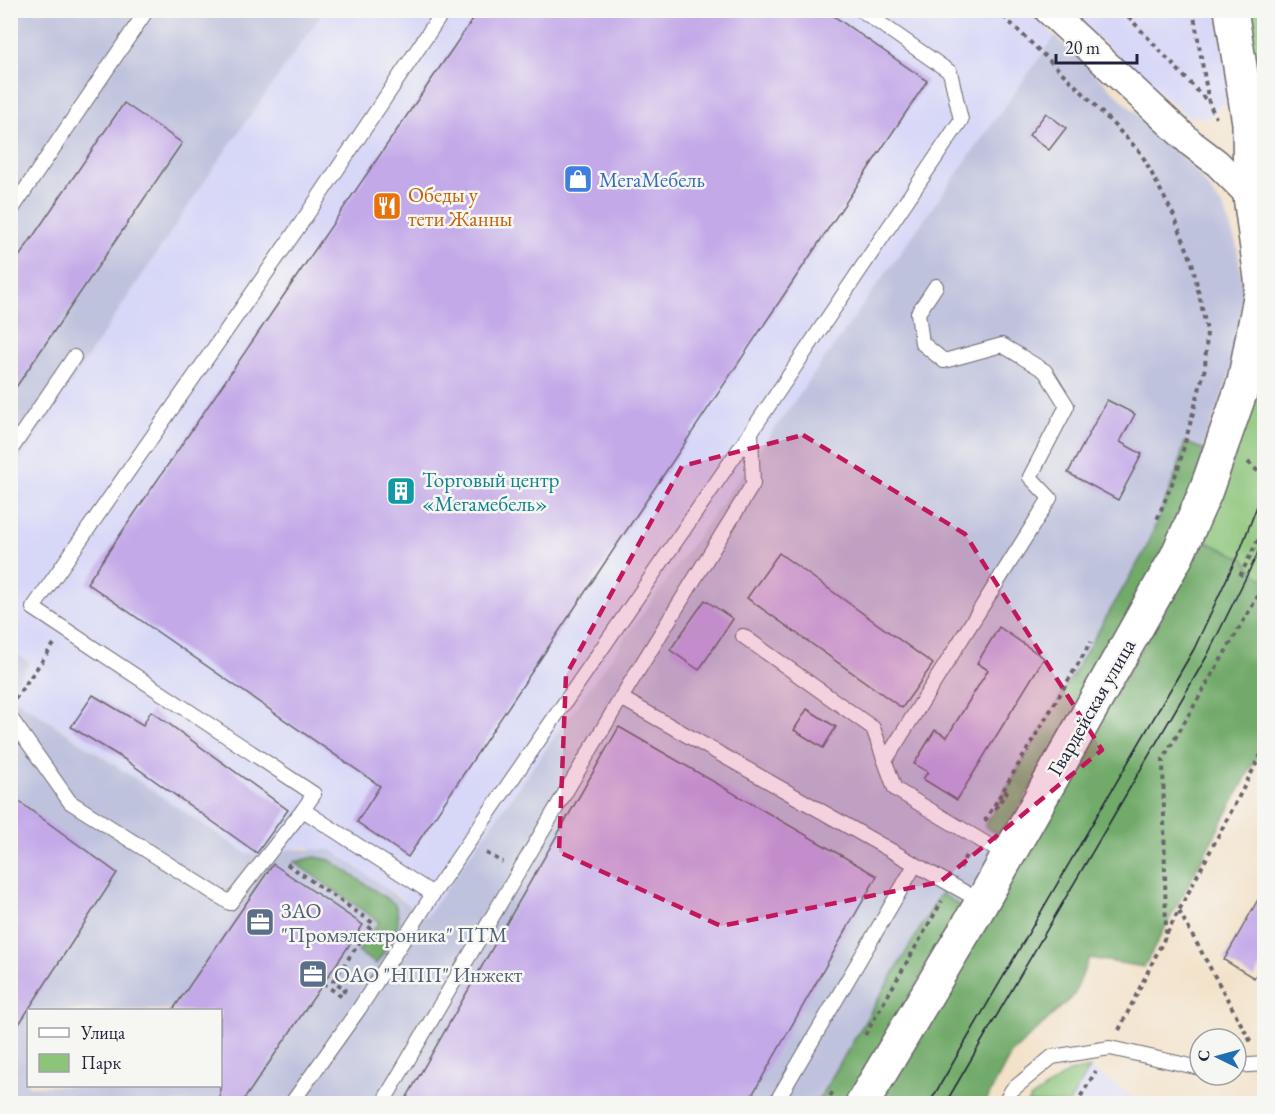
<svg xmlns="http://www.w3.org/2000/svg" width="1275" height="1114" font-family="'EB Garamond',serif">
<rect width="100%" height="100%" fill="#f6f6f2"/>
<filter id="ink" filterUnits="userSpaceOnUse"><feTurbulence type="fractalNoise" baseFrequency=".0167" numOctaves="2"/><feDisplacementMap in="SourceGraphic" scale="12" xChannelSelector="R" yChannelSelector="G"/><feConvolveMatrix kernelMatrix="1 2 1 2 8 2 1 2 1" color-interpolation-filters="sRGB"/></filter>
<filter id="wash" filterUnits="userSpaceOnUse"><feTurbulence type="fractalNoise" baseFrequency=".008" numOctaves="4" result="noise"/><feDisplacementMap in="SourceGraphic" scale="24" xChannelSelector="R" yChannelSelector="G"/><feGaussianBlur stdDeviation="1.35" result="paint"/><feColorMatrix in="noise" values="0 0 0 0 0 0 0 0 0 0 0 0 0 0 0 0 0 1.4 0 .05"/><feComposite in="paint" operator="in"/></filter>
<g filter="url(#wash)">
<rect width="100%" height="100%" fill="#f3e1c8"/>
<g fill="#d7d7f8">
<path d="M 1028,10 L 1055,36 L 426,917 L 396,894 L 308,847 L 288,849 L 280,856 L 246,853 L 11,695 L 10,689 L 30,664 L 11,651 L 11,472 L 215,166 L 324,11 Z"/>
<path d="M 1067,11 L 1217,11 L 1229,91 L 1227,101 L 1209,117 L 1188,117 Z"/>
<path d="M 1090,1068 L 1140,1103 L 1069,1104 Z"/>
</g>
<g fill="#bfc2dd" fill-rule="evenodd">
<path d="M 11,11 L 324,11 L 215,166 L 11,472 Z"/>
<path d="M 1055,36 L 1192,166 L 1224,209 L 1237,246 L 1243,288 L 1237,354 L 1168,548 L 847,1103 L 11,1103 L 10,695 L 246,853 L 280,856 L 288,849 L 332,850 L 426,917 ZM 28,1010 L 220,1010 L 220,1086 L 28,1086 Z"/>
<path d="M 11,651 L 30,663 L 11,689 Z"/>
</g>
<g fill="#8cc579" stroke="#57745a" stroke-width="1.5">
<path d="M 1245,11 L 1264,11 L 1264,146 Z"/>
<path d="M 1264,347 L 1264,580 L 1257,575 L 1243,558 L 1204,541 L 1232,463 Z"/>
<path d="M 1090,1068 L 1069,1103 L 1027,1103 L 1030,1099 L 1069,1072 Z"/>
</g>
<g fill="#71aa69" stroke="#4a6652" stroke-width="1.5">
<path d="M 1185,442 L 1211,453 L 1168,548 L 1002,838 L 985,826 L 1146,549 L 1178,469 Z"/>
<path d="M 1204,541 L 1243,558 L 1257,575 L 1264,580 L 1264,744 L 1144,967 L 1089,958 L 1074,995 L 1011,1054 L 985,1103 L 877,1104 Z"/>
<path d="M 315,857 L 330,860 L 395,904 C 405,928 389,944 376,964 L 358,952 L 379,922 L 294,862 Z"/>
<path d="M 941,893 L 962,907 L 847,1103 L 816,1104 Z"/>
</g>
<g id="blocks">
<g fill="#c3a9e8">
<path d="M 479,10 L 825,10 L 927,81 L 408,857 L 357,822 L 380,786 L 87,583 Z"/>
<path d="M 124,103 L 182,143 L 10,396 L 10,270 Z"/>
<path d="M 1046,113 L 1066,128 L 1049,150 L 1029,135 Z"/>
<path d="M 1107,400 L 1135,414 L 1120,442 L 1142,454 L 1118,500 L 1068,473 Z"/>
<path d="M 779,553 L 933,664 L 902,708 L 747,598 Z"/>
<path d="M 705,600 L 733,619 L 699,670 L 670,650 Z"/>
<path d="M 999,627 L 1044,658 L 957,800 L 923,779 L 928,772 L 914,764 L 935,730 L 947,737 L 988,670 L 977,663 Z"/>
<path d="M 93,695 L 143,725 L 151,711 L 288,810 L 257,853 L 124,759 L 71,727 Z"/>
<path d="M 807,709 L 836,727 L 823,748 L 794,730 Z"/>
<path d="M 619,727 L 877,876 L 747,1104 L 403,1104 Z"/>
<path d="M 10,795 L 117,873 L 10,1038 Z"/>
<path d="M 273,864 L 363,925 L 241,1104 L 220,1104 L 220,1011 L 172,1011 Z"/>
<path d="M 1264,889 L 1264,960 L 1254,978 L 1224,960 Z"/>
</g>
</g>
</g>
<g filter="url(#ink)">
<use href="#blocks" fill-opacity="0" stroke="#6b656c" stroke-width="1.5"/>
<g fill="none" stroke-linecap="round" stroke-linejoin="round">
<g stroke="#6b656c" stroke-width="16">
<g id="service">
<path d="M 10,212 L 147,10"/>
<path d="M 10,451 L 74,357"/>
<path d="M 743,636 L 873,728 L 895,789 L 1007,856"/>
<path d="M 621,698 L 753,484 L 751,432"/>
<path d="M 10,717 L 70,802 L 230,903 L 303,810"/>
<path d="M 885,761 L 1050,498 L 1030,477 L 1067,406 L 1045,371 L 1002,345 L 944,361 L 922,343 L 918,313 L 936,286"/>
<path d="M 433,894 L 751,432 L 961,120 L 950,72 L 861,10"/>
<path d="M 1236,1066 L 1264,1064"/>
<path d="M 291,1104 L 359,1009 L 433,894 L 303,810 L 314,794 L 33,608 L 304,219 L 444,10"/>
<path d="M 382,1104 L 621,698 L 982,902"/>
<path d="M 775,1104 L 915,865"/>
<path d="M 1004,1104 L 1012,1090 L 1052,1057 L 1110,1048 L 1200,1068"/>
</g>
</g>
<g stroke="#6b656c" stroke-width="30">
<path id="minor" d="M 1048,10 L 1192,144 L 1217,163 L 1250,196"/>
</g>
<g stroke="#6b656c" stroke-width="36">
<path id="tertiary" d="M 862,1104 L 982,902 L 1177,556 L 1205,493 L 1244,382 L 1262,286 L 1250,196 L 1249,123 L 1231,10"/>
</g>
<g stroke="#6b656c" stroke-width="4" stroke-dasharray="4.5 4.5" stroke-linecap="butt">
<path d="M 997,10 L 1082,92 L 1141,153 L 1174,216 L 1192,262 L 1207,331 L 1205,368 L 1178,469 L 1156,522"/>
<path d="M 1122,10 L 1208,102"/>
<path d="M 1193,10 L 1209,103 L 1216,118"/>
<path d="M 1248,462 L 1264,477"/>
<path d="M 1240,576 L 1264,528"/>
<path d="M 15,699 L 54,644"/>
<path d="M 995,809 L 1009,788"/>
<path d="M 985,821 L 1091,642"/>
<path d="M 486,853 L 503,862"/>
<path d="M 287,864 L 373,923 L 333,981 L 345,989 L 343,993"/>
<path d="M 960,868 L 967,853"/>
<path d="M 1179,911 L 1252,1044"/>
<path d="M 1166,934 L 1163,759 L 1258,596 L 1264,579"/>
<path d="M 323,983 L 342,997"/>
<path d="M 1119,1030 L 1166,935 L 1264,749"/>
<path d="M 865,1035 L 942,901"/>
<path d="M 826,1104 L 833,1091"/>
<path d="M 1076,1104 L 1096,1071"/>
</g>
<use href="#service" stroke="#fff" stroke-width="14"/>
<use href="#minor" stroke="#fff" stroke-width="27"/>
<use href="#tertiary" stroke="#fff" stroke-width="33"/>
<g stroke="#22223b" stroke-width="1.5">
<path d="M 929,1104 L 1194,649 L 1241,548 L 1264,488"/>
<path d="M 945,1104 L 1207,656 L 1257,555 L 1264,532"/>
</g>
</g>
</g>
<path fill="#c2185b" fill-opacity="0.2" stroke="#c2185b" stroke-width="4.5" stroke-dasharray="12 8" stroke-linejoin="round" d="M 803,435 L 965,534 L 1102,750 L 940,882 L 721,926 L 559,852 L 566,675 L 682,466 Z"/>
<defs>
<g id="shop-square" transform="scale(1.5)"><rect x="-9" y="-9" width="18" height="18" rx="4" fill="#3f7fe0" stroke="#f6f6f2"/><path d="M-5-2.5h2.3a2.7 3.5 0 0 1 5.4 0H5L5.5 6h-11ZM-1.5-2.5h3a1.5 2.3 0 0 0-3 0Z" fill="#fff"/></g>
<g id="restaurant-square" transform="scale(1.5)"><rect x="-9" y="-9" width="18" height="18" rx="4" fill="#e8710a" stroke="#f6f6f2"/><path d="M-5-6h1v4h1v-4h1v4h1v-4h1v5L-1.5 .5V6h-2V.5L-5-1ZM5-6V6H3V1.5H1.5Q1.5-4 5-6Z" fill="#fff"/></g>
<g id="building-square" transform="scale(1.5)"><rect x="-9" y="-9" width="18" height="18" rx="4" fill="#0f9aa8" stroke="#f6f6f2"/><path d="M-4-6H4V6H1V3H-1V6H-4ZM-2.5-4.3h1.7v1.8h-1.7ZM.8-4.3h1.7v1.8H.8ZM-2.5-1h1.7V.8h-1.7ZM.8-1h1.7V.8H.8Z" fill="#fff"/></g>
<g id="office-square" transform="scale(1.5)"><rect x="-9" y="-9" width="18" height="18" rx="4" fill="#5c6f8a" stroke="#f6f6f2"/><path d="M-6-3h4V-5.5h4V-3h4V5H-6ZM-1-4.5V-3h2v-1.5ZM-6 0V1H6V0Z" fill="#fff"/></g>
</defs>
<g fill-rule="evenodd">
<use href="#shop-square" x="578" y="179"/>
<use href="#restaurant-square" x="387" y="206"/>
<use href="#building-square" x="401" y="491"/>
<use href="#office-square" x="260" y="922"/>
<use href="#office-square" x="313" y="974"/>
</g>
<g text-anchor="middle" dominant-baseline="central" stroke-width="5" stroke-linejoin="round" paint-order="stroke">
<g font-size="21" fill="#366cbe" stroke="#f6f6f2" text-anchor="start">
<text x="599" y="179">МегаМебель</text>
</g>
<g font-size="21" fill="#c56008" stroke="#f6f6f2" text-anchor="start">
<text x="408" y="194">Обеды у<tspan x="408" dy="24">тети Жанны</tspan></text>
</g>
<g font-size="21" fill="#0d838f" stroke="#f6f6f2" text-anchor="start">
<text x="422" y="479">Торговый центр<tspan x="422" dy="24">«Мегамебель»</tspan></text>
</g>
<g font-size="21" fill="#22223b" stroke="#f6f6f2">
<text transform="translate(1091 707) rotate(-60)">Гвардейская улица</text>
</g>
<g font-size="21" fill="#4e5e75" stroke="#f6f6f2" text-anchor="start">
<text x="281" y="910">ЗАО<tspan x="281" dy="24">"Промэлектроника" ПТМ</tspan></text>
<text x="334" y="974">ОАО "НПП" Инжект</text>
</g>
</g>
<rect width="1275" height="1114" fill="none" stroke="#f6f6f2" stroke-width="36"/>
<rect x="27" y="1009" width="195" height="78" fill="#f6f6f2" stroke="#a1a1a9" stroke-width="1.5"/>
<rect x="39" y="1028" width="30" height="9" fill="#ffffff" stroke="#a1a1a9" stroke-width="1.5"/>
<text x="81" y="1039" font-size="18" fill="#22223b">Улица</text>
<rect x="39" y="1054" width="30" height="18" fill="#8cc579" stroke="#a1a1a9" stroke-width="1.5"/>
<text x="81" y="1069" font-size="18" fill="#22223b">Парк</text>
<g transform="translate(1218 1057) rotate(275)"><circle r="28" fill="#f6f6f2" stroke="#a1a1a9" stroke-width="1.5"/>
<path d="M0-4.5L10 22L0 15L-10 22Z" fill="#1f6fb2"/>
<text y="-9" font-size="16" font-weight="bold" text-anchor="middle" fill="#22223b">С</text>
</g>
<path d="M1056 54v9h81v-9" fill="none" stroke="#22223b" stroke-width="3"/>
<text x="1065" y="54" font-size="18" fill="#22223b" stroke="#f6f6f2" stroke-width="4.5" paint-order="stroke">20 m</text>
</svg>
